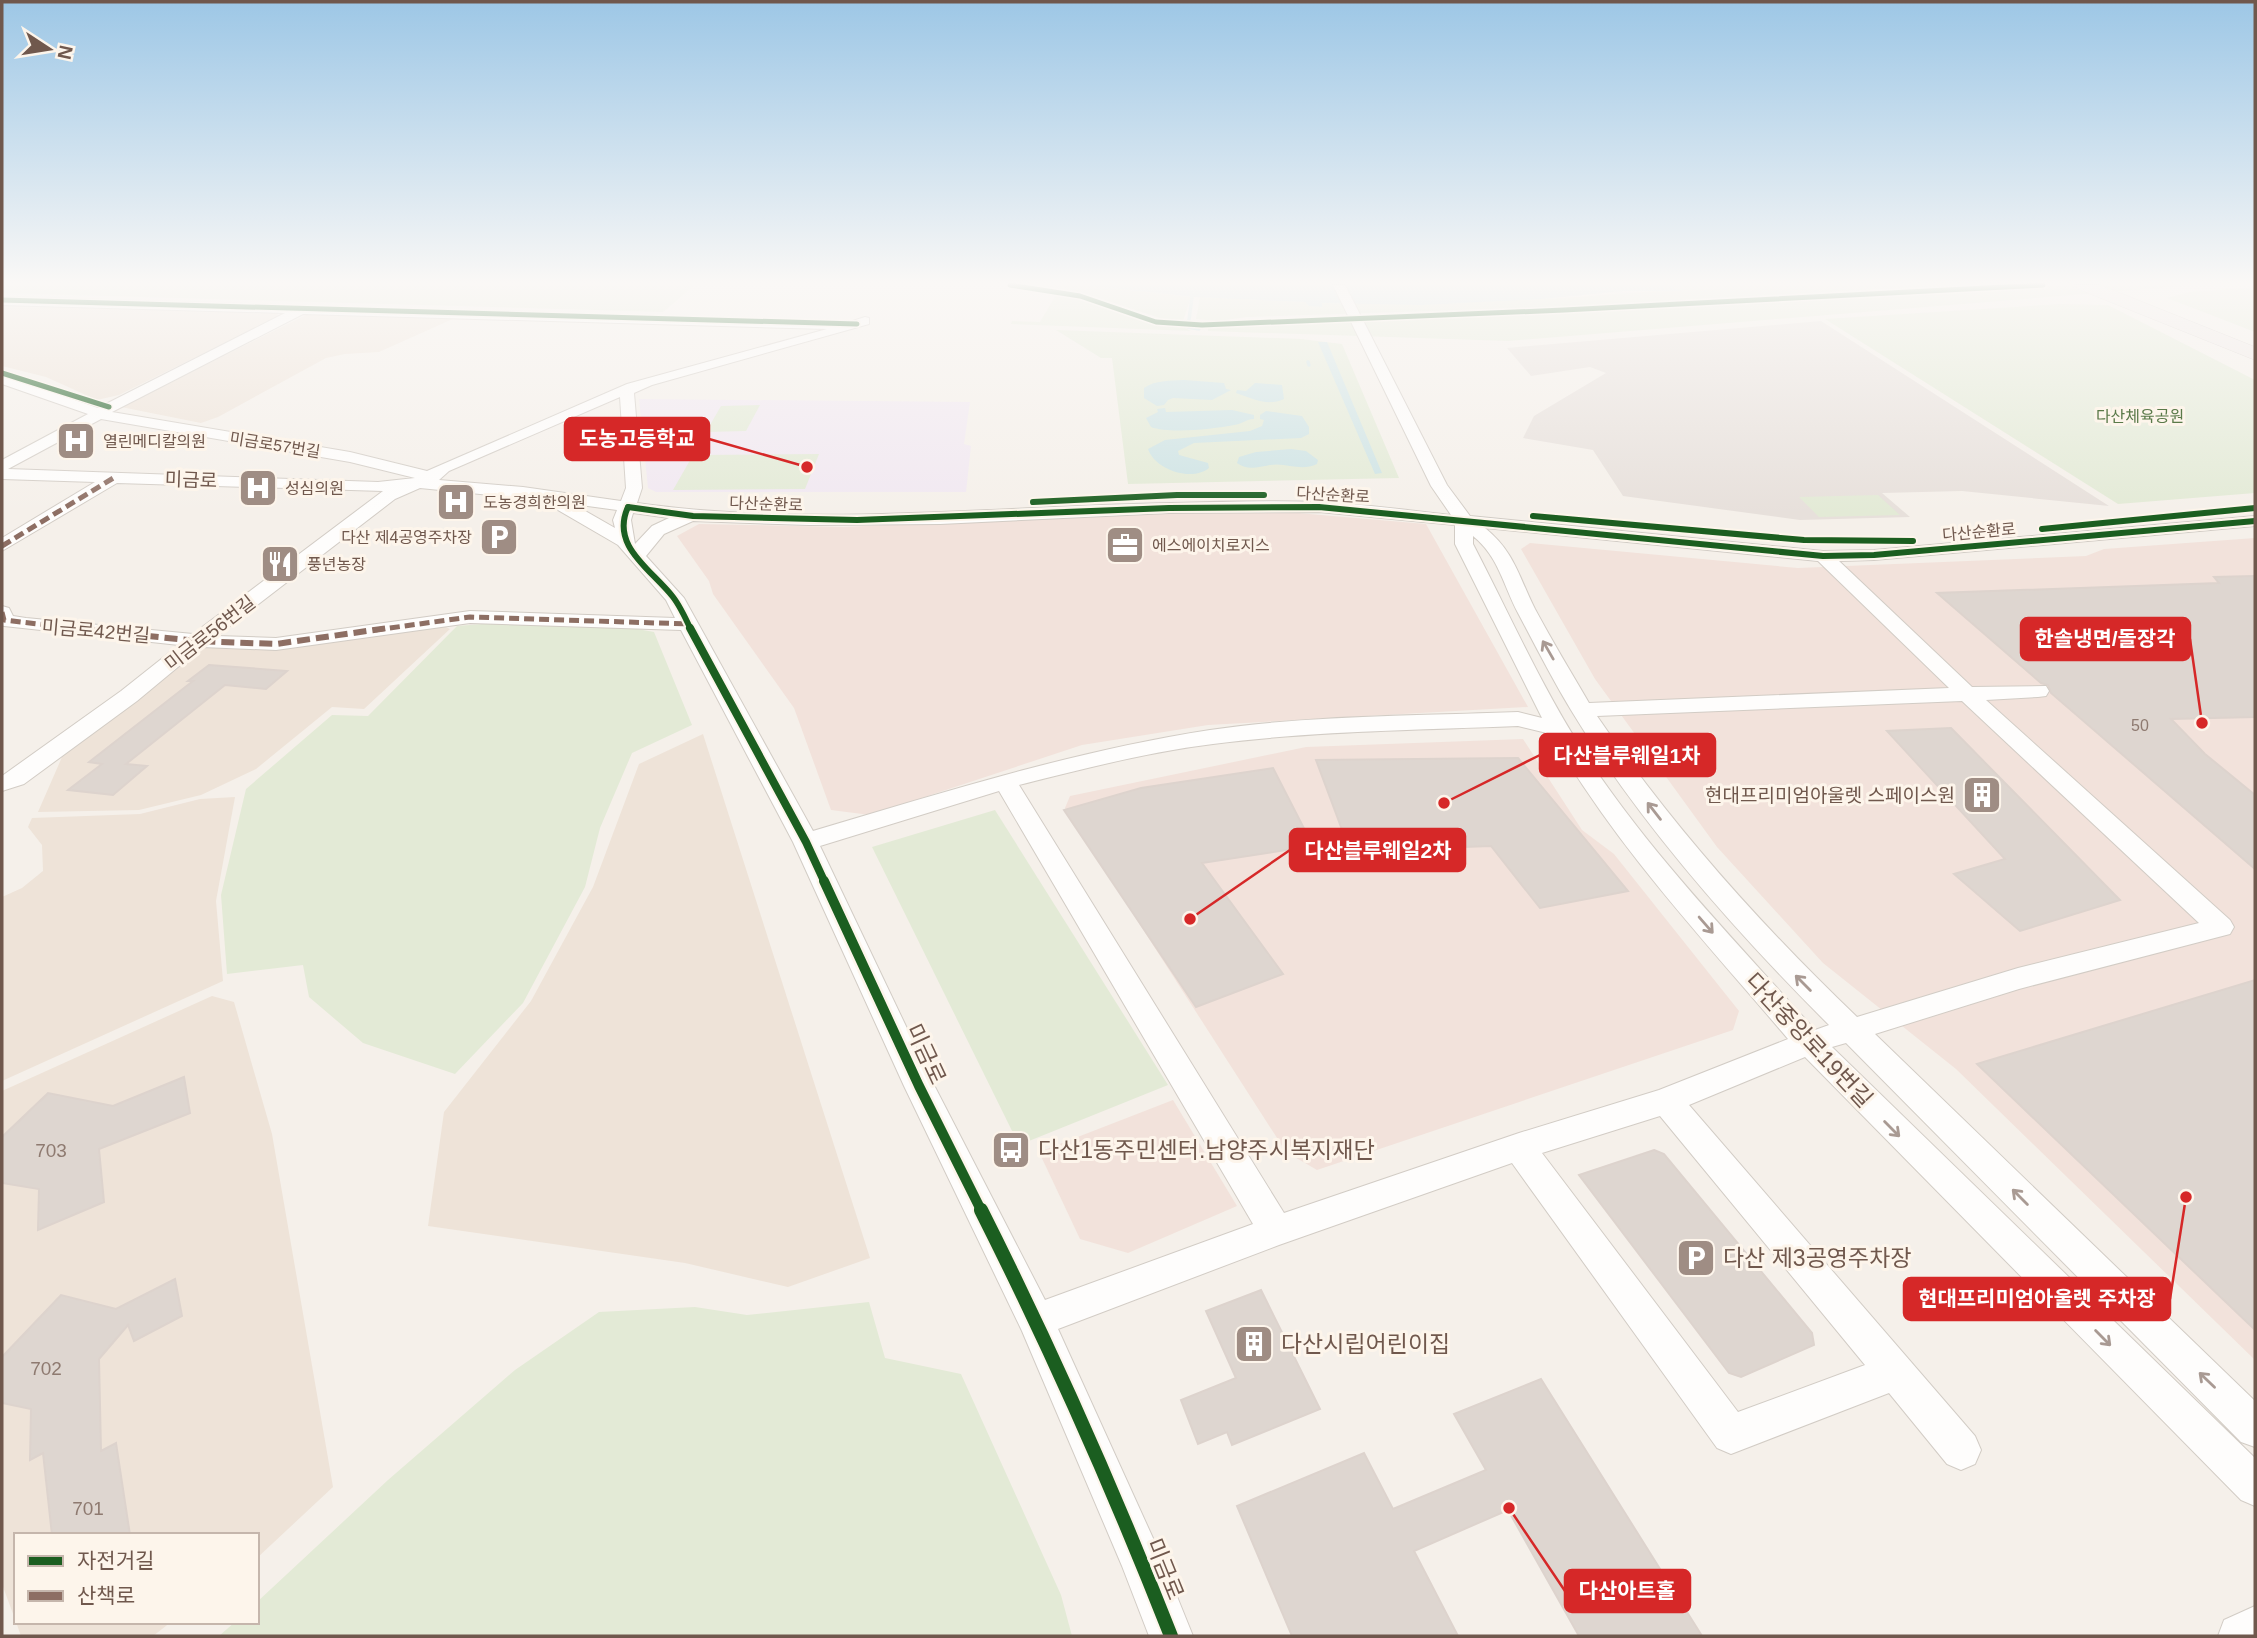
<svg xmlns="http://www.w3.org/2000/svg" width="2257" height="1638" font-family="Helvetica,'Noto Sans KR',sans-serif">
<rect width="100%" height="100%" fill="#f5f0ea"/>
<g fill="#eee3d8">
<path d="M 2,304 L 276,312 L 279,316 L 119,395 L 97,400 L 46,377 L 2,366 Z"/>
<path d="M 310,313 L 455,318 L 379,352 L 345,354 L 326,358 L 218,417 L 201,423 L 121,407 Z"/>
<path d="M 444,626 L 450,629 L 364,709 L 332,707 L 256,769 L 201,795 L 139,810 L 38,812 L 62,757 L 204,647 Z"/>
<path d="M 703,734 L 870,1258 L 788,1287 L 685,1263 L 428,1226 L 444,1112 L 531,1001 L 593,887 L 639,764 Z"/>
<path d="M 235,797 L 216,901 L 223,981 L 2,1081 L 2,897 L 22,888 L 43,871 L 42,845 L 28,827 L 32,818 L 140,814 L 200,799 Z"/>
<path d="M 212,996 L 234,1002 L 272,1134 L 333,1487 L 257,1558 L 257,1535 L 16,1535 L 16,1622 L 2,1584 L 2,1091 Z"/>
<path d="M 16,1622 L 171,1622 L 153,1636 L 21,1636 Z"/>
</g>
<g fill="#f2e2db">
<path d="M 1180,512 L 1298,513 L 1426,524 L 1528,707 L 1208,725 L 1082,745 L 870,815 L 831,810 L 794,708 L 713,594 L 709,581 L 677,536 L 699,524 L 843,527 Z"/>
<path d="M 2255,538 L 2255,1360 L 1956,1069 L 1823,963 L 1717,847 L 1595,679 L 1521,549 L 1530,543 L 1798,568 L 2086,556 L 2104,549 Z"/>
<path d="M 1523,739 L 1582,830 L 1614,854 L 1739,1011 L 1733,1030 L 1317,1170 L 1286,1152 L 1065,808 L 1070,796 L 1306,747 Z"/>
<path d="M 1173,1100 L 1237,1206 L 1128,1253 L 1080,1239 L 1039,1152 Z"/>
</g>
<path fill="#e7e0db" d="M 1821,321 L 2109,506 L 1962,491 L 1882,493 L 1910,517 L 1800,520 L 1623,496 L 1593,450 L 1523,438 L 1534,416 L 1606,373 L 1590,367 L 1531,376 L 1507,348 Z"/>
<path fill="#f1e8f1" d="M 639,399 L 970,402 L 964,444 L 971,446 L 966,492 L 656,492 L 648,488 Z"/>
<g fill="#e3ead6">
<path d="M 2,285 L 695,285 L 663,312 L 2,293 Z"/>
<path d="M 1031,285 L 1083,285 L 1191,297 L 1183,321 L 1166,320 L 1087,294 Z"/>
<path d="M 1683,285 L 1954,285 L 1552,307 L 1247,317 L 1218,321 L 1196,319 L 1200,297 L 1306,302 L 1309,306 L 1322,306 L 1322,303 C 1397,304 1470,301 1545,299 C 1590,297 1633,291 1678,291 L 1671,288 Z"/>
<path d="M 2075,285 L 2196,285 L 1508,341 L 1208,331 L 1208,327 L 1255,322 L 1559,313 L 1914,291 Z"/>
<path d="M 2255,287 L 2255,332 L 2167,298 L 2189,292 Z"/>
<path d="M 1057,293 C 1089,300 1117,315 1148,322 C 1163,325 1178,323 1191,331 L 1011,324 L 1012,321 L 1040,322 Z"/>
<path d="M 2060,304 L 2108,305 L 2255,380 L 2255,493 L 2118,504 L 1825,319 Z"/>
<path d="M 1056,330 L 1301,339 L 1342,344 L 1399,478 L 1128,484 L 1112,358 L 1101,358 Z"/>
<path d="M 760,405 L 746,431 L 706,432 L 721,406 Z"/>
<path d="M 819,454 L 805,489 L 673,490 L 693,455 Z"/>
<path d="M 1878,495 L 1900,515 L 1819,517 L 1799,497 Z"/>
<path d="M 506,622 L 626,627 L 654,632 L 692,725 L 632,753 L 600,828 L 585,887 L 523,1003 L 455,1074 L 363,1043 L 309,997 L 303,965 L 227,974 L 221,895 L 246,789 L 332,715 L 368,716 L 457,626 Z"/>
<path d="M 995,810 L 1168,1085 L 1019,1145 L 872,847 Z"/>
<path d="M 869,1302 L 885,1358 L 961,1374 L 1061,1595 L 1072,1636 L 219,1636 L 235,1622 L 257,1622 L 257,1602 L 388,1480 L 515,1370 L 599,1312 L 695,1307 L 747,1315 Z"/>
</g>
<g fill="#cde3e4">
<path d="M 1085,285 L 1683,285 L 1673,288 L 1682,291 L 1623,291 L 1543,299 L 1421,305 L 1322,303 L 1322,307 L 1309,306 L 1305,302 L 1194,297 Z"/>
<path d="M 1318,342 L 1327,342 L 1382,473 L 1375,474 Z"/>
<path d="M 1184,380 L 1224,383 L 1226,389 L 1231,390 L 1212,400 L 1173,398 L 1168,400 L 1164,405 L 1157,406 L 1144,398 L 1144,388 C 1155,380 1170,381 1184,380 Z"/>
<path d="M 1255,383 L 1282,385 L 1284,399 C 1267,407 1252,398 1236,393 L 1237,390 L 1246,391 Z"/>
<path d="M 1165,408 L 1166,412 L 1232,410 L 1254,415 L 1254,419 C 1246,419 1242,424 1234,425 C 1214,429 1169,434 1151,427 L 1146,418 L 1158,412 L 1157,409 Z"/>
<path d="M 1266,411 L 1302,416 L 1309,427 L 1309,434 L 1301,438 L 1194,443 L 1178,451 L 1179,455 L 1208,463 L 1209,468 C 1192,482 1155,470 1148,449 L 1165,440 L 1250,431 L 1262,426 L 1264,420 L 1260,419 L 1260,415 Z"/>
<path d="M 1291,449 L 1306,451 L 1318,460 L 1317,464 C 1300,472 1287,462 1270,465 C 1258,467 1248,471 1237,463 L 1239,457 L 1256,452 Z"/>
</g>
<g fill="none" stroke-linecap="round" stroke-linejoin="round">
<g stroke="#cde3e4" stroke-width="3.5">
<path d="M 1193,290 L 1188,327 L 1199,329"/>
<path d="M 1308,362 L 1309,365"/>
</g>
</g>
<g fill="#ded6d0" stroke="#ddd3cd" stroke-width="2">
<path d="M 2255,576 L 2255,717 L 2171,719 L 2205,754 L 2255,795 L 2255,869 L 2051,693 L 2048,685 L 2041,683 L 1937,593 L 2219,583 L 2214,577 Z"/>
<path d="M 209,665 L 287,671 L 266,689 L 225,685 L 126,764 L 147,766 L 113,795 L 68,790 L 102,764 L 89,762 L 193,681 L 188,681 Z"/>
<path d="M 1951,728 L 2120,900 L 2020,931 L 1954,874 L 2005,859 L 1887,731 Z"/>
<path d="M 1518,758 L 1628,891 L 1540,908 L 1491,846 L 1350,851 L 1316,760 Z"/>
<path d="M 1273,768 L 1313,846 L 1202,863 L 1283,974 L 1196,1007 L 1064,810 L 1141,788 Z"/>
<path d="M 2255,980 L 2255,1330 L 1977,1064 Z"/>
<path d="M 184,1077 L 190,1113 L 99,1149 L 104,1202 L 38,1230 L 39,1189 L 2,1183 L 2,1137 L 48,1093 L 113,1106 Z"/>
<path d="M 1654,1150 L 1664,1154 L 1812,1333 L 1814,1345 L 1741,1377 L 1729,1373 L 1579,1175 Z"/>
<path d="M 175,1279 L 182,1316 L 134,1341 L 128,1325 L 99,1359 L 101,1451 L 116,1443 L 130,1535 L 52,1535 L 43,1453 L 30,1460 L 31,1409 L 2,1403 L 2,1357 L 61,1295 L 116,1309 Z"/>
<path d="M 1261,1290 L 1320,1409 L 1232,1445 L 1227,1432 L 1198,1444 L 1181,1400 L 1236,1378 L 1206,1311 Z"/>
<path d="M 1541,1379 L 1702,1636 L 1579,1636 L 1508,1510 L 1414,1551 L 1458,1636 L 1292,1636 L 1237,1506 L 1364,1453 L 1393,1509 L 1486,1470 L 1454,1414 Z"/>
</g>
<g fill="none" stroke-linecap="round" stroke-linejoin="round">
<g stroke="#d2ccc5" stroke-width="2">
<g id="minor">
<path d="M 1333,285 L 1345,285 L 1447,485 L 1470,516 L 1823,551 L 1874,550 L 2255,516 L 2255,526 L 1874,560 L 1839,561 L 1972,687 L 2046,686 L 2049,691 L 2046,696 L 2038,697 L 1986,700 L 2230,920 L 2234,927 L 2230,934 L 2019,989 L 1875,1034 L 2255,1401 L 2255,1447 L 2241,1442 L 1846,1043 L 1832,1047 L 2255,1458 L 2255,1506 L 2241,1500 L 1805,1057 L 1689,1105 L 1975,1436 L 1981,1450 L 1975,1464 L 1961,1470 L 1947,1464 L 1889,1393 L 1731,1454 L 1717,1448 L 1512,1163 L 1279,1245 L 1058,1329 L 1157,1547 L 1193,1636 L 1149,1636 L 1122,1566 L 1022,1331 L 904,1086 L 793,842 L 681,630 L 470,623 L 276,650 L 202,647 L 137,701 L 24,784 L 2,791 L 2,776 L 121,691 L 179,645 L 4,626 L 2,625 L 2,606 L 9,608 L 13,616 L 26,618 L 193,634 L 383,491 L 117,483 L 2,551 L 2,538 L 95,482 L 2,479 L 2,460 L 88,414 L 2,384 L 2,375 L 98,408 L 285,313 L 2,305 L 2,297 L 829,321 L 834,322 L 834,327 L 865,317 L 869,318 L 869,324 L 652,385 L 634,393 L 642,488 L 637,503 C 814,528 993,506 1171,503 C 1220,502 1270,500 1319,502 C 1363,504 1407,510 1451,515 L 1431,486 ZM 303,314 L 827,329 L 627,384 L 427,471 L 350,452 L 112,412 ZM 620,397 L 626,488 L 621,501 L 523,487 L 439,480 L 449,471 ZM 101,419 L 350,462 L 415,478 L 378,482 L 8,469 ZM 420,488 L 549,501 L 551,506 L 618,545 L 666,600 L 675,618 L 470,611 L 276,638 L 217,636 L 395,499 ZM 573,504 L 617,510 L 613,520 L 615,528 ZM 1319,512 L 1455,525 L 1455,544 L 1542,718 L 1518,712 C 1416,716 1311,715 1210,730 C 1074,751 944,792 813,831 L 684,598 L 646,556 L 664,534 L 693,521 L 809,525 L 940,524 L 1169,513 ZM 633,513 L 669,518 L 652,526 L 635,544 L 631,520 ZM 1485,528 L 1818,561 L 1949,688 L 1589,703 C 1571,672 1552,641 1535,609 C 1519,577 1514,551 1485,528 ZM 1473,536 C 1499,557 1503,585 1518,613 C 1535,645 1552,679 1571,710 C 1639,823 1736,932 1829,1025 L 1815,1030 C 1735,940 1649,853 1583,751 C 1541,686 1509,613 1473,544 ZM 1962,701 L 2199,923 L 2018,968 L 1857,1017 C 1761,925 1672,826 1597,716 ZM 1518,726 L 1551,734 C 1615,846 1705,941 1788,1039 L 1659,1090 L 1519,1133 L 1284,1213 L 1019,785 C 1083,769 1148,752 1213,744 C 1314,731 1416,730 1518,726 ZM 999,791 L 1253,1224 L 1045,1300 L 934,1085 L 820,846 ZM 1660,1116 L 1865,1365 L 1738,1412 L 1542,1153 Z"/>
<path d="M 2255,1606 L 2255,1636 L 2218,1636 L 2224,1620 Z"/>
</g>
</g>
<g stroke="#d3cbc7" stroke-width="1">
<path id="highway" d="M 2075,285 L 2100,285 L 2255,347 L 2255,360 L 2078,289 Z"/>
</g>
<use href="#minor" fill="#fefdfc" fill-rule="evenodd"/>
<use href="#highway" fill="#efe8e5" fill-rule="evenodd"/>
<g stroke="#8d6e63" stroke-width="5" stroke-dasharray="10 5" stroke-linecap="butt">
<path d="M 2,546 L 115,477"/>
<path d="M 2,612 L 4,620 L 88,630"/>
<path d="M 375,630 L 470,617 L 689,624"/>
</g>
<path stroke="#8d6e63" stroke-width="6" stroke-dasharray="13 6" stroke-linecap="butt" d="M 70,628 L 197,641 L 276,644 L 388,628"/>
<g stroke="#fdf5eb" stroke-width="8">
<g id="cycleway-far4">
<path d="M 1010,285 L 1080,296 L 1156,322 L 1202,325 L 1564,310 L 2043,285"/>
<path d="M 2,300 L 857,324"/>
<path d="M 2,373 L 109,407"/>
</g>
</g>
<g stroke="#fdf5eb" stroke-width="10">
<g id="cycleway-far3">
<path d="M 1033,502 L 1177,495 L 1264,495"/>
<path d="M 628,507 L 693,516 L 857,520 L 1169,508 L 1319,507 L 1823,556 L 1874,555 L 2255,521"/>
<path d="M 628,507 C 610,546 651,569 673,597 C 680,606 686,619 691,630"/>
<path d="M 1533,516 L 1804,540 L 1913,541"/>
<path d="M 2042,529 L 2255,508"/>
</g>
</g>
<g stroke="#fdf5eb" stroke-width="12">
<path id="cycleway-far2" d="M 690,628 L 806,842 L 825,883"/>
</g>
<g stroke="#fdf5eb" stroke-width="15">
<path id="cycleway-far1" d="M 824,881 L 919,1086 L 982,1212"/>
</g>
<g stroke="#fdf5eb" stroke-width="18">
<path id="cycleway" d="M 981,1210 C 1051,1349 1114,1491 1171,1636"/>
</g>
<use href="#cycleway-far4" stroke="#1b5e20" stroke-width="5"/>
<use href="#cycleway-far3" stroke="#1b5e20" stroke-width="6"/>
<use href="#cycleway-far2" stroke="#1b5e20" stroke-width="8"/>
<use href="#cycleway-far1" stroke="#1b5e20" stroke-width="10"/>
<use href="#cycleway" stroke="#1b5e20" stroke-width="14"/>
</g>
<defs><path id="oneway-shaft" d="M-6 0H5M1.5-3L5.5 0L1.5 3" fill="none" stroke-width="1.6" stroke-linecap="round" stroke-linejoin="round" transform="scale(1.75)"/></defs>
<g stroke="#a99a93">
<use href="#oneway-shaft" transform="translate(1548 650) rotate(-120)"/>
<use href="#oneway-shaft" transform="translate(1654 811) rotate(-128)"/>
<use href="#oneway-shaft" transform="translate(1706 925) rotate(49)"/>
<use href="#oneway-shaft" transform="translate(1803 983) rotate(-135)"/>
<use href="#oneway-shaft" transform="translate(1892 1129) rotate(45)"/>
<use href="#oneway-shaft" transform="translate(2020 1197) rotate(-135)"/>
<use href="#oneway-shaft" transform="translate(2103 1338) rotate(45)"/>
<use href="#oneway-shaft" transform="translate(2207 1380) rotate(-136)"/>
</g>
<linearGradient id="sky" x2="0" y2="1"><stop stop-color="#9dc7e6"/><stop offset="0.55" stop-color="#faf8f6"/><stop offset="1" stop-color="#faf8f6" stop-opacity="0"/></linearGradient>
<rect width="2257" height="514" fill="url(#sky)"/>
<defs>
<g id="hospital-square" transform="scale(2.0125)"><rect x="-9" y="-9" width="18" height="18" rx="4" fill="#9f8d84" stroke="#fdf5eb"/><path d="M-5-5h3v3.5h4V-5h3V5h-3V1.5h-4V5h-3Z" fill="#fff"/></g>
<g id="parking-square" transform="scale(2.0125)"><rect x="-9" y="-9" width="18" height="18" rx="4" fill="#9f8d84" stroke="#fdf5eb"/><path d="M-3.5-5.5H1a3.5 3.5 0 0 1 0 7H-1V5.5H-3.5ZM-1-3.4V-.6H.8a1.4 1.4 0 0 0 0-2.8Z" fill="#fff"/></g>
<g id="office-square" transform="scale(2.0125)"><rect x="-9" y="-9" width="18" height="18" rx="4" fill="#9f8d84" stroke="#fdf5eb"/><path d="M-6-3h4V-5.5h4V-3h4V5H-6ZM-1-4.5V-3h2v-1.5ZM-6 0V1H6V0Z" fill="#fff"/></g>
<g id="restaurant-square" transform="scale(2.0125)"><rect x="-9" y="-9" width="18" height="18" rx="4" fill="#9f8d84" stroke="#fdf5eb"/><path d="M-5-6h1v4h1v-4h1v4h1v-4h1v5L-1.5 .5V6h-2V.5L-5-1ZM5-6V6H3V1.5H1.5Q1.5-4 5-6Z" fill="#fff"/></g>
<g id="building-square" transform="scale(2.0125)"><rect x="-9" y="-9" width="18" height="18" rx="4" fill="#9f8d84" stroke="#fdf5eb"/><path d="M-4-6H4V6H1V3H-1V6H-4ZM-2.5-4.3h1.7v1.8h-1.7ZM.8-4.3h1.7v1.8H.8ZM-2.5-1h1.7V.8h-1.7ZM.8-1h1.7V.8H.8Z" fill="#fff"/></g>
<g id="bus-square" transform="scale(2.0125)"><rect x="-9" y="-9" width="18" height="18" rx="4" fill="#9f8d84" stroke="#fdf5eb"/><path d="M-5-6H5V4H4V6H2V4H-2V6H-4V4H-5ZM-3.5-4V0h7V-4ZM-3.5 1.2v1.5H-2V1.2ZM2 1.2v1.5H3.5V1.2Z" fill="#fff"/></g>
</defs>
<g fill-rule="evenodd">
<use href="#hospital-square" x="76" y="441"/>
<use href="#hospital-square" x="258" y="488"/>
<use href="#hospital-square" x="456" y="502"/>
<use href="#parking-square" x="499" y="537"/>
<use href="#office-square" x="1125" y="545"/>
<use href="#restaurant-square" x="280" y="564"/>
<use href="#building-square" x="1982" y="795"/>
<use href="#bus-square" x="1011" y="1150"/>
<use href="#parking-square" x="1696" y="1258"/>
<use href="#building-square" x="1254" y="1344"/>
</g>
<g text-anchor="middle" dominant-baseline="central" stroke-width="6" stroke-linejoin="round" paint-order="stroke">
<g font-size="16" fill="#5a7a49" stroke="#fdf5eb">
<text x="2140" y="416">다산체육공원</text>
</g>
<g font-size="16" fill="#70584d" stroke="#fdf5eb" text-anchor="start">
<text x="103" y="441">열린메디칼의원</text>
<text x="285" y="488">성심의원</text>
<text x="483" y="502">도농경희한의원</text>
<text x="472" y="537" text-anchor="end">다산 제4공영주차장</text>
<text x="1152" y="545">에스에이치로지스</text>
<text x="307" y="564">풍년농장</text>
</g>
<g font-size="16" fill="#70584d" stroke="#fdf5eb">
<text transform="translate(275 445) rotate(9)">미금로57번길</text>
<text transform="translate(1333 495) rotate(3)">다산순환로</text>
<text transform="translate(766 504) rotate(2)">다산순환로</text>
<text transform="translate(1979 532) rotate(-5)">다산순환로</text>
</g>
<g font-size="16" fill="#8e7a70">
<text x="2140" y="725">50</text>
</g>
<g font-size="19" fill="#70584d" stroke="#fdf5eb">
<text transform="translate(191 480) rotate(2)">미금로</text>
<text transform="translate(96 631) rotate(5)">미금로42번길</text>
<text transform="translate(210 633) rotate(-38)">미금로56번길</text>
</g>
<g font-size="19" fill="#70584d" stroke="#fdf5eb" text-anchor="end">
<text x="1955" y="795">현대프리미엄아울렛 스페이스원</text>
</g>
<g font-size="19" fill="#8e7a70">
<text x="51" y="1150">703</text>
<text x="46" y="1368">702</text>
<text x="88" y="1508">701</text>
</g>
<g font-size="23" fill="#70584d" stroke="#fdf5eb">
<text transform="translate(1809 1040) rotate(47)">다산중앙로19번길</text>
<text transform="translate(926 1054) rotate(65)">미금로</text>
<text transform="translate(1165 1569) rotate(68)">미금로</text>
</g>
<g font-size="23" fill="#70584d" stroke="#fdf5eb" text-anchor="start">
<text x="1038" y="1150">다산1동주민센터.남양주시복지재단</text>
<text x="1723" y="1258">다산 제3공영주차장</text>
<text x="1281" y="1344">다산시립어린이집</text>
</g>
</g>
<path fill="none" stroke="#d62828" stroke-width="2.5" d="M807 467L709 439M2202 723L2190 639M1444 803L1540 755M1190 919L1290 850M2186 1197L2170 1299M1509 1508L1565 1591"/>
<g fill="#d62828" stroke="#fdf5eb" stroke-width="2.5">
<circle cx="807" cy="467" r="7"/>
<circle cx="2202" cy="723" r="7"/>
<circle cx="1444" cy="803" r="7"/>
<circle cx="1190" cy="919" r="7"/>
<circle cx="2186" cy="1197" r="7"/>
<circle cx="1509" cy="1508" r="7"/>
</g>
<g fill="#d62828" stroke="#d62828" stroke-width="2.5">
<rect x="565" y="418" width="144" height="42" rx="7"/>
<rect x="2021" y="618" width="169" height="42" rx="7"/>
<rect x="1540" y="734" width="175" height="42" rx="7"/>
<rect x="1290" y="829" width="175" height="42" rx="7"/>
<rect x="1904" y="1278" width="266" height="42" rx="7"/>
<rect x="1565" y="1570" width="125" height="42" rx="7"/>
</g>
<g font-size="21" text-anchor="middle" font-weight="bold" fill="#fff">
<text x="637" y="446">도농고등학교</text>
<text x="2105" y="646">한솔냉면/돌장각</text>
<text x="1627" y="763">다산블루웨일1차</text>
<text x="1378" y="858">다산블루웨일2차</text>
<text x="2037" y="1306">현대프리미엄아울렛 주차장</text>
<text x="1627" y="1598">다산아트홀</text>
</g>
<rect width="2257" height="1638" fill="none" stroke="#70584d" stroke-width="7"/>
<rect x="14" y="1533" width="245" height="91" fill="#fdf5eb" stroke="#c5b6ac" stroke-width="2"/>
<rect x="28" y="1556" width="35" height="10" fill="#1b5e20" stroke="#c5b6ac" stroke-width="2"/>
<text x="77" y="1568" font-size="21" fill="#70584d">자전거길</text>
<rect x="28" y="1591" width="35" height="10" fill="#8d6e63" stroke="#c5b6ac" stroke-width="2"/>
<text x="77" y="1603" font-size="21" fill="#70584d">산책로</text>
<g transform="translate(49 49) rotate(102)" stroke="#fdf5eb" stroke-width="5" paint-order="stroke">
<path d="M0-5L12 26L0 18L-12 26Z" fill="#70584d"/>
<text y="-10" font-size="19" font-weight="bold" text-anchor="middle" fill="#70584d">N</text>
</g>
</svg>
